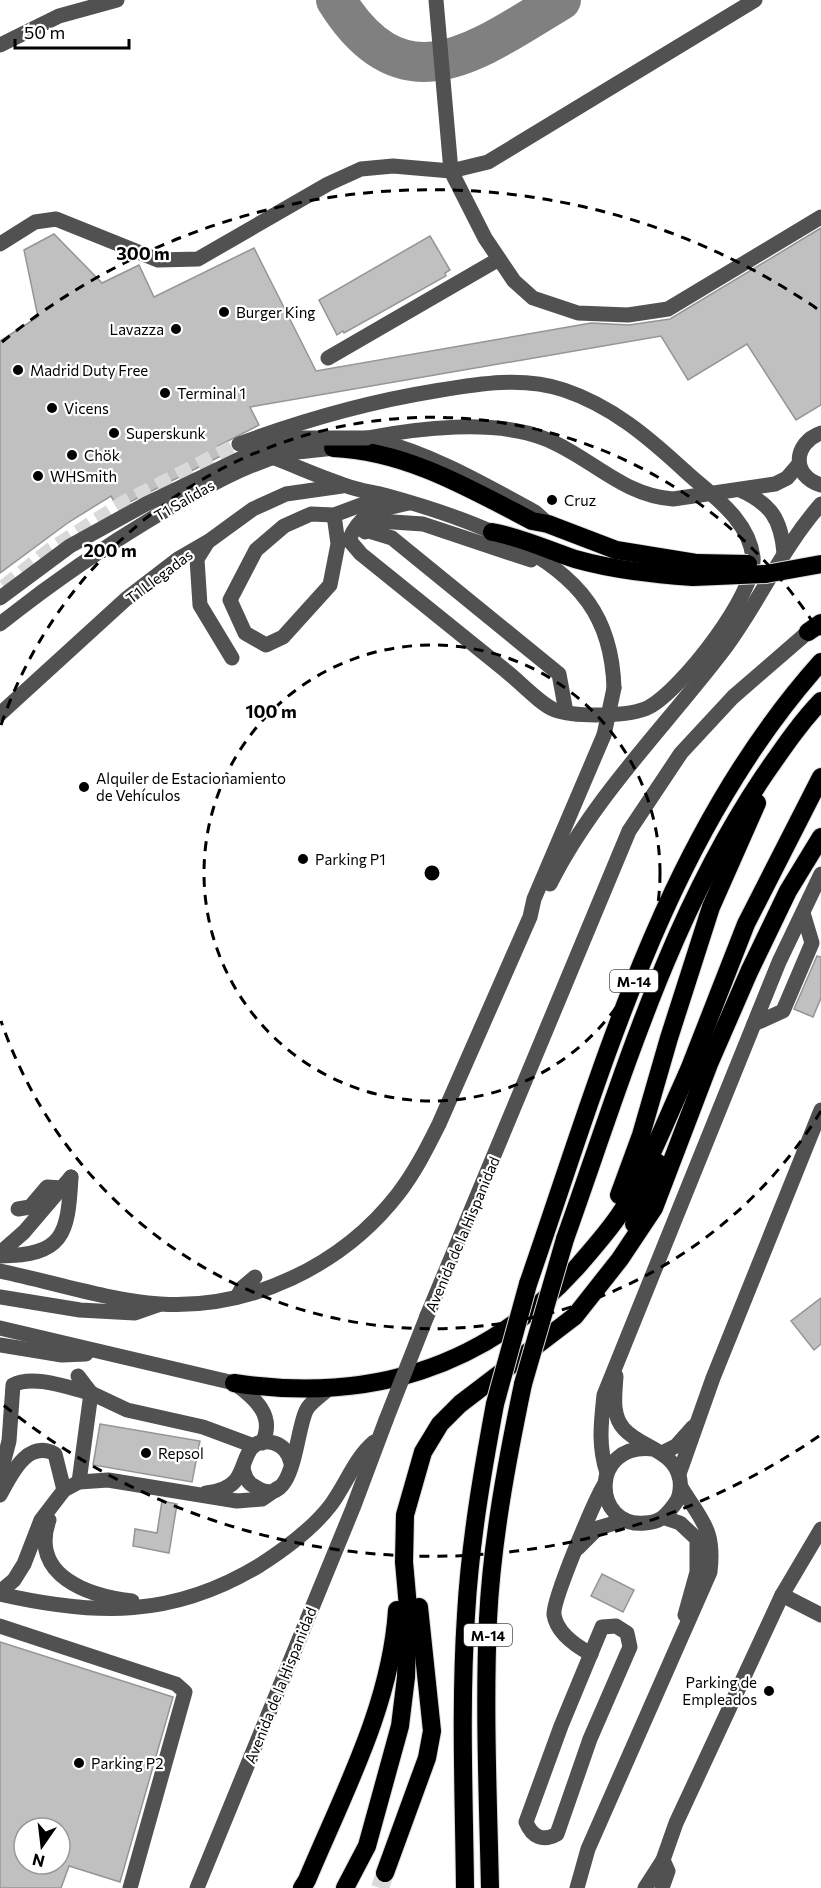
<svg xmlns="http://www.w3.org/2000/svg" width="821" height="1888" font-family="Commissioner,sans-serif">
<rect width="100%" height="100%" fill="#fff"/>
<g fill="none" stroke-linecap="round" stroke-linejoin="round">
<path stroke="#808080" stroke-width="40" d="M 336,0 C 404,110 478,50 561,0"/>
</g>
<g fill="#c0c0c0" stroke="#959595" stroke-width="1.5" fill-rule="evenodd">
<path d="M 821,228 L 821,405 L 796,420 L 747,344 L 688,380 L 661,336 L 250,407 L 259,425 L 218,446 L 223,455 L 118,508 L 111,496 L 69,522 L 0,573 L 0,341 L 38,317 L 24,250 L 54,234 L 102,283 L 139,265 L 154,297 L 254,248 L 316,371 L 591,323 L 629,325 L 670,319 Z"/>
<path d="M 430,236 L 450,270 L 445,273 L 446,276 L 344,333 L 343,331 L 337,335 L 319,300 Z"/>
<path d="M 817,956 L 821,957 L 821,998 L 813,1017 L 794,1009 Z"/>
<path d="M 821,1298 L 821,1344 L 814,1350 L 791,1321 Z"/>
<path d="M 100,1424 L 200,1441 L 192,1482 L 93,1465 Z"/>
<path d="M 162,1501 L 177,1504 L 169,1553 L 133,1546 L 135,1529 L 157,1533 Z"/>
<path d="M 602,1574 L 634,1590 L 623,1612 L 591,1596 Z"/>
<path d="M 0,1642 L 173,1697 L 120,1882 L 69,1866 L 61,1888 L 0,1888 ZM 24,1828 L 60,1828 L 60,1863 L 63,1864 L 24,1864 Z"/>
</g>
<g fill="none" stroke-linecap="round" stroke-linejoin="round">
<path stroke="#d9d9d9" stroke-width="15" stroke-dasharray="15 8" stroke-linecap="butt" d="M 4,587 L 50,550 L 125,502 L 239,444"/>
<path stroke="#d9d9d9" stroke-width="18" stroke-dasharray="18 9" stroke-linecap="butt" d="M 380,1888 L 385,1873"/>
<g stroke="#dbdbdb" stroke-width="20">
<g id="highway">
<path d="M 333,448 C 406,451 469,488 532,521 L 548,524 L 616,550 L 696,563"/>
<path d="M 492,532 C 521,537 548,550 575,559 C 614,570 654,574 693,577"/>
<path d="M 808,632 L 821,623"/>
<path d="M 685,1080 L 746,924 L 821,777"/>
<path d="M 619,1195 L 641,1135 L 669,1038 L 711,907 L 757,803"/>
<path d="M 634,1224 L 658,1163"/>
<path d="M 565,1239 C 621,1082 669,917 763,777 C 781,751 799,724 821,701"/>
<path d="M 528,1284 C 603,1068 665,836 821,662"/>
<path d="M 234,1383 C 367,1403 485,1369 577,1267 C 593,1248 612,1228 625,1206 C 650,1163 668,1115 689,1070"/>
<path d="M 385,1873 L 427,1758 L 432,1731 L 419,1607"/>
<path d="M 302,1888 L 307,1880 C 343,1794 391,1705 397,1610"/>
<path d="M 345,1888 L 367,1846 L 400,1726 L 406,1677 L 408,1607 L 404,1562 L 405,1515 L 423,1452 L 440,1424 L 460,1404 L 575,1316 L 620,1259 L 654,1208 L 709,1064 L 749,972 L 788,891 L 821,837"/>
<path d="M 465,1888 C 464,1797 460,1706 466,1615 C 470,1544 482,1474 495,1404"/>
<path d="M 490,1888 C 488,1798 484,1708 488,1619 C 492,1540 507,1461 523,1384"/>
</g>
</g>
<g stroke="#515151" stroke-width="15">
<path d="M 436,0 L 451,171 L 488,162 L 755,0"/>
<path d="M 0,45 L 59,16 L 117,0"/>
<path d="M 0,244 L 35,222 L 56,219 L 158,260 L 198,259 L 328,184 L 361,169 L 393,166 L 451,171 L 485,238 L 514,281 L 533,298 L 578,313 L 628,315 L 668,309 L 821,217"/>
<path d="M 328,358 L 499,259"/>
<path d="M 821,433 C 793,443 791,476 821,485"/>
<path d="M 373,439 C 432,454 482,483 535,512 L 545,521"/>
<path d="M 239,444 C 304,420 367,402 435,391 C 477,384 522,376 564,390 C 612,406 648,437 685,471 C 712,496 748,518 753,557 C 757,593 681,690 649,707 C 631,717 574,717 555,710 C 541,705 519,681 506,671 C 458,632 410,593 361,554 L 349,540 C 361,510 380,510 409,503"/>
<path d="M 287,453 C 302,451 317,451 332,448 C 344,446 355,440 367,438 C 418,428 494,419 543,438 C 589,455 622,496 673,499 L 775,484 L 787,478 L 799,464"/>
<path d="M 272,457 C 296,466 320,477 344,485 C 357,490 371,492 384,495 C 450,513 547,544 588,602 C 606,627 613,657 614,688"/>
<path d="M 740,490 C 771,504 781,519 784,553"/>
<path d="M 334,515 L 338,544 L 330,585 L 283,637 L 266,645 L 245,633 L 230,600 L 256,550 L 284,526 L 311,514 L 334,515 L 385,496"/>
<path d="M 366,530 L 392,538 L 559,674 L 566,712"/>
<path d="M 365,532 L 378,521 L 423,524 L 531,560"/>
<path d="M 207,543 L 197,559 L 200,605 L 232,658"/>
<path d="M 0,714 L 126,599 L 178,559 L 209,541 L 253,509 L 286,494 L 342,486"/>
<path d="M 550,884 C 593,798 664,728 722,652 C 758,605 781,549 821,504"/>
<path d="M 754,1024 L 783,1011 L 812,943 L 803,913"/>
<path d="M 18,1209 L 30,1207 L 47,1187 L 61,1188"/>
<path d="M 0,1253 L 24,1232 L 71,1177"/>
<path d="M 0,1256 C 63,1255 68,1236 71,1177"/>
<path d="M 0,1271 C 53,1282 106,1300 160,1304 C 251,1310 343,1265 398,1194 C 415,1172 427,1148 439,1124 L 530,917 L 534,899 L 604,735"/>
<path d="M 0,1297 L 80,1310 L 135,1313 L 158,1305"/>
<path d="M 237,1297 L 242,1288 L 255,1277"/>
<path d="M 427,1316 L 629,831 L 681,753 L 733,697 L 808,632"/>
<path d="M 0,1328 L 234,1383 C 255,1398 276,1416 262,1443"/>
<path d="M 0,1345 L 62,1355 L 86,1354"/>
<path d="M 78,1376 L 91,1393"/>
<path d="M 616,1376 C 615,1394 611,1415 624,1429 C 641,1448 675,1450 680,1480 C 681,1489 680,1498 674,1505 C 665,1517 660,1522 645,1523 C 593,1529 588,1442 653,1449"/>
<path d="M 662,1453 L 676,1446 L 693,1427"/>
<path d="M 243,1467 C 244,1475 246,1482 254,1486 C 296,1515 295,1428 307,1409 C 311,1402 321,1396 327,1390"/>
<path d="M 607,1473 C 598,1446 601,1423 604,1395 L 779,962 L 821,874"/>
<path d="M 679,1474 L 713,1378 L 821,1110"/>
<path d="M 0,1475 L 9,1441 L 13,1385 C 33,1374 69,1388 91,1393"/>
<path d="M 79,1482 L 91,1393 L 127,1410 L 203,1427 L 254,1446"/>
<path d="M 206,1493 C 216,1492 228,1489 235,1481 C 248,1467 243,1435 274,1443 C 284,1446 289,1454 291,1463"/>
<path d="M 0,1495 C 11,1475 27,1439 55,1454 L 64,1490"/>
<path d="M 665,1518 L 680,1523 L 697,1539 L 697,1572 L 685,1615"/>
<path d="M 49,1520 C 29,1576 89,1596 132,1601"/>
<path d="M 578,1548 L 598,1528 L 625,1520"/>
<path d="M 0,1592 L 14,1580 L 24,1564 L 41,1520 L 64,1490 L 79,1482 L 108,1480 L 237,1501 L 262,1499 L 278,1488"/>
<path d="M 0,1594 C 96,1616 173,1618 260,1565 C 285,1549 312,1529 330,1506 C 346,1485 354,1459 374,1442"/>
<path d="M 782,1595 L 821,1615"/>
<path d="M 0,1626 L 176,1684 L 185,1692 L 130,1888"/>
<path d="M 616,1626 L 627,1633 L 630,1647 L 590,1739 L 557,1834 C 543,1842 532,1837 526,1822 L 561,1726 L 602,1627 Z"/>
<path d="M 591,1654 C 576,1646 557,1633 554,1615 C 552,1601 594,1502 604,1485"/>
<path d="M 197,1888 L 353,1508 L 386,1420"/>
<path d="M 577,1888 L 588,1849 L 710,1572 C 715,1529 702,1522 681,1487"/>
<path d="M 645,1888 L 663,1860 L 676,1823 L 782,1595 L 821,1529"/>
<path d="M 662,1888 L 668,1871 L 663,1860"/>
</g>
<use href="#highway" stroke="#000" stroke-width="18"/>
<g stroke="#dbdbdb" stroke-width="20" stroke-linecap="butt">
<g id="highway-bridge">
<path d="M 696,563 L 748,564"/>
<path d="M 693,577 L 766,574 L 821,564"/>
<path d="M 523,1384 L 565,1239"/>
<path d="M 495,1404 L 528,1284"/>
</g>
</g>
<g stroke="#515151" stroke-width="15">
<path d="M 0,598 L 70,546 L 146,504 L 248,455 L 300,438 L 367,438"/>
<path d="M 0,624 C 54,581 111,542 171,507 C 210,485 243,466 287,453"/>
<path d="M 604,735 L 614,688"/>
<path d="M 386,1420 L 427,1316"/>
</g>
<use href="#highway-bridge" stroke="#000" stroke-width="18"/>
</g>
<g fill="none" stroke="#000" stroke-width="3" stroke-dasharray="10 8">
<circle cx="432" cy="873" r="228"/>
<path d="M821 1111A456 456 0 0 1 1 1021M1 725A456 456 0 0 1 821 635"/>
<path d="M819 1436A683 683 0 0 1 2 1404M2 342A683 683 0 0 1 819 310"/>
</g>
<g fill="#000" stroke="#fff" stroke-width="2">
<circle cx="224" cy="312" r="6"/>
<circle cx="176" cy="329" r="6"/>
<circle cx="18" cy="370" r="6"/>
<circle cx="165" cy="393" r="6"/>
<circle cx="52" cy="408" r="6"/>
<circle cx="114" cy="433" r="6"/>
<circle cx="72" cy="455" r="6"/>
<circle cx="38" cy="476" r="6"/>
<circle cx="552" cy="500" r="6"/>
<circle cx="84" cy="787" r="6"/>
<circle cx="303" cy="859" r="6"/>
<circle cx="146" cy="1453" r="6"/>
<circle cx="769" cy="1691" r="6"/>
<circle cx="79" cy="1763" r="6"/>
</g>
<g text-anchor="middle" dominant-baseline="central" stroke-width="4.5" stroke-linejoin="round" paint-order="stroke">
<g fill="#fff" stroke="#4c4c4c" stroke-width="1.5">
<rect x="610" y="970" width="48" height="22" rx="4.5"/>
<rect x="464" y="1624" width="48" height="22" rx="4.5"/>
</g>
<g font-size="14" font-weight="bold" fill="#000">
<text x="634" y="981">M-14</text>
<text x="488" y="1635">M-14</text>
</g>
<g font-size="15" fill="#000" stroke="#fff" text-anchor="start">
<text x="236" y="312">Burger King</text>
<text x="164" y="329" text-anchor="end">Lavazza</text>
<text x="30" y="370">Madrid Duty Free</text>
<text x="177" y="393">Terminal 1</text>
<text x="64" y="408">Vicens</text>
<text x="126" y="433">Superskunk</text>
<text x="84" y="455">Chök</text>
<text x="50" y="476">WHSmith</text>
<text x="564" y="500">Cruz</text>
<text x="96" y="778">Alquiler de Estacionamiento<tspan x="96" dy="17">de Vehículos</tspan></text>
<text x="315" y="859">Parking P1</text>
<text x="158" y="1453">Repsol</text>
<text x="757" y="1682" text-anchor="end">Parking de<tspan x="757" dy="17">Empleados</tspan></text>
<text x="91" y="1763">Parking P2</text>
</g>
<g font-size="15" fill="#000" stroke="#fff">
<text transform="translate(184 500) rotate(-30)">T1 Salidas</text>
<text transform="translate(159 576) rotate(-37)">T1 Llegadas</text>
<text transform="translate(462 1234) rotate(-67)">Avenida de la Hispanidad</text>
<text transform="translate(280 1685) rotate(-68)">Avenida de la Hispanidad</text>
</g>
</g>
<circle cx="432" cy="873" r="9" fill="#000" stroke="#fff" stroke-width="3"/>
<g font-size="18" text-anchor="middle" font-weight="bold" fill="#000" stroke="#fff" stroke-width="4.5" stroke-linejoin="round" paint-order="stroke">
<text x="143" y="260">300 m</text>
<text x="110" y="557">200 m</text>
<text x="271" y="718">100 m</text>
</g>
<g transform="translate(42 1846) rotate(194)"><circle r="28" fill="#ffffff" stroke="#999999" stroke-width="1.5"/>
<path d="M0-4.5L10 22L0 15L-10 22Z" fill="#000000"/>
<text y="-9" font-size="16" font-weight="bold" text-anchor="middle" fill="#000000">N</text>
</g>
<path d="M15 39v9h114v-9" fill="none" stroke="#000000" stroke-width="3"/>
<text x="24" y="39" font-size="18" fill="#000000" stroke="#ffffff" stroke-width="4.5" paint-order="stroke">50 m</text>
</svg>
